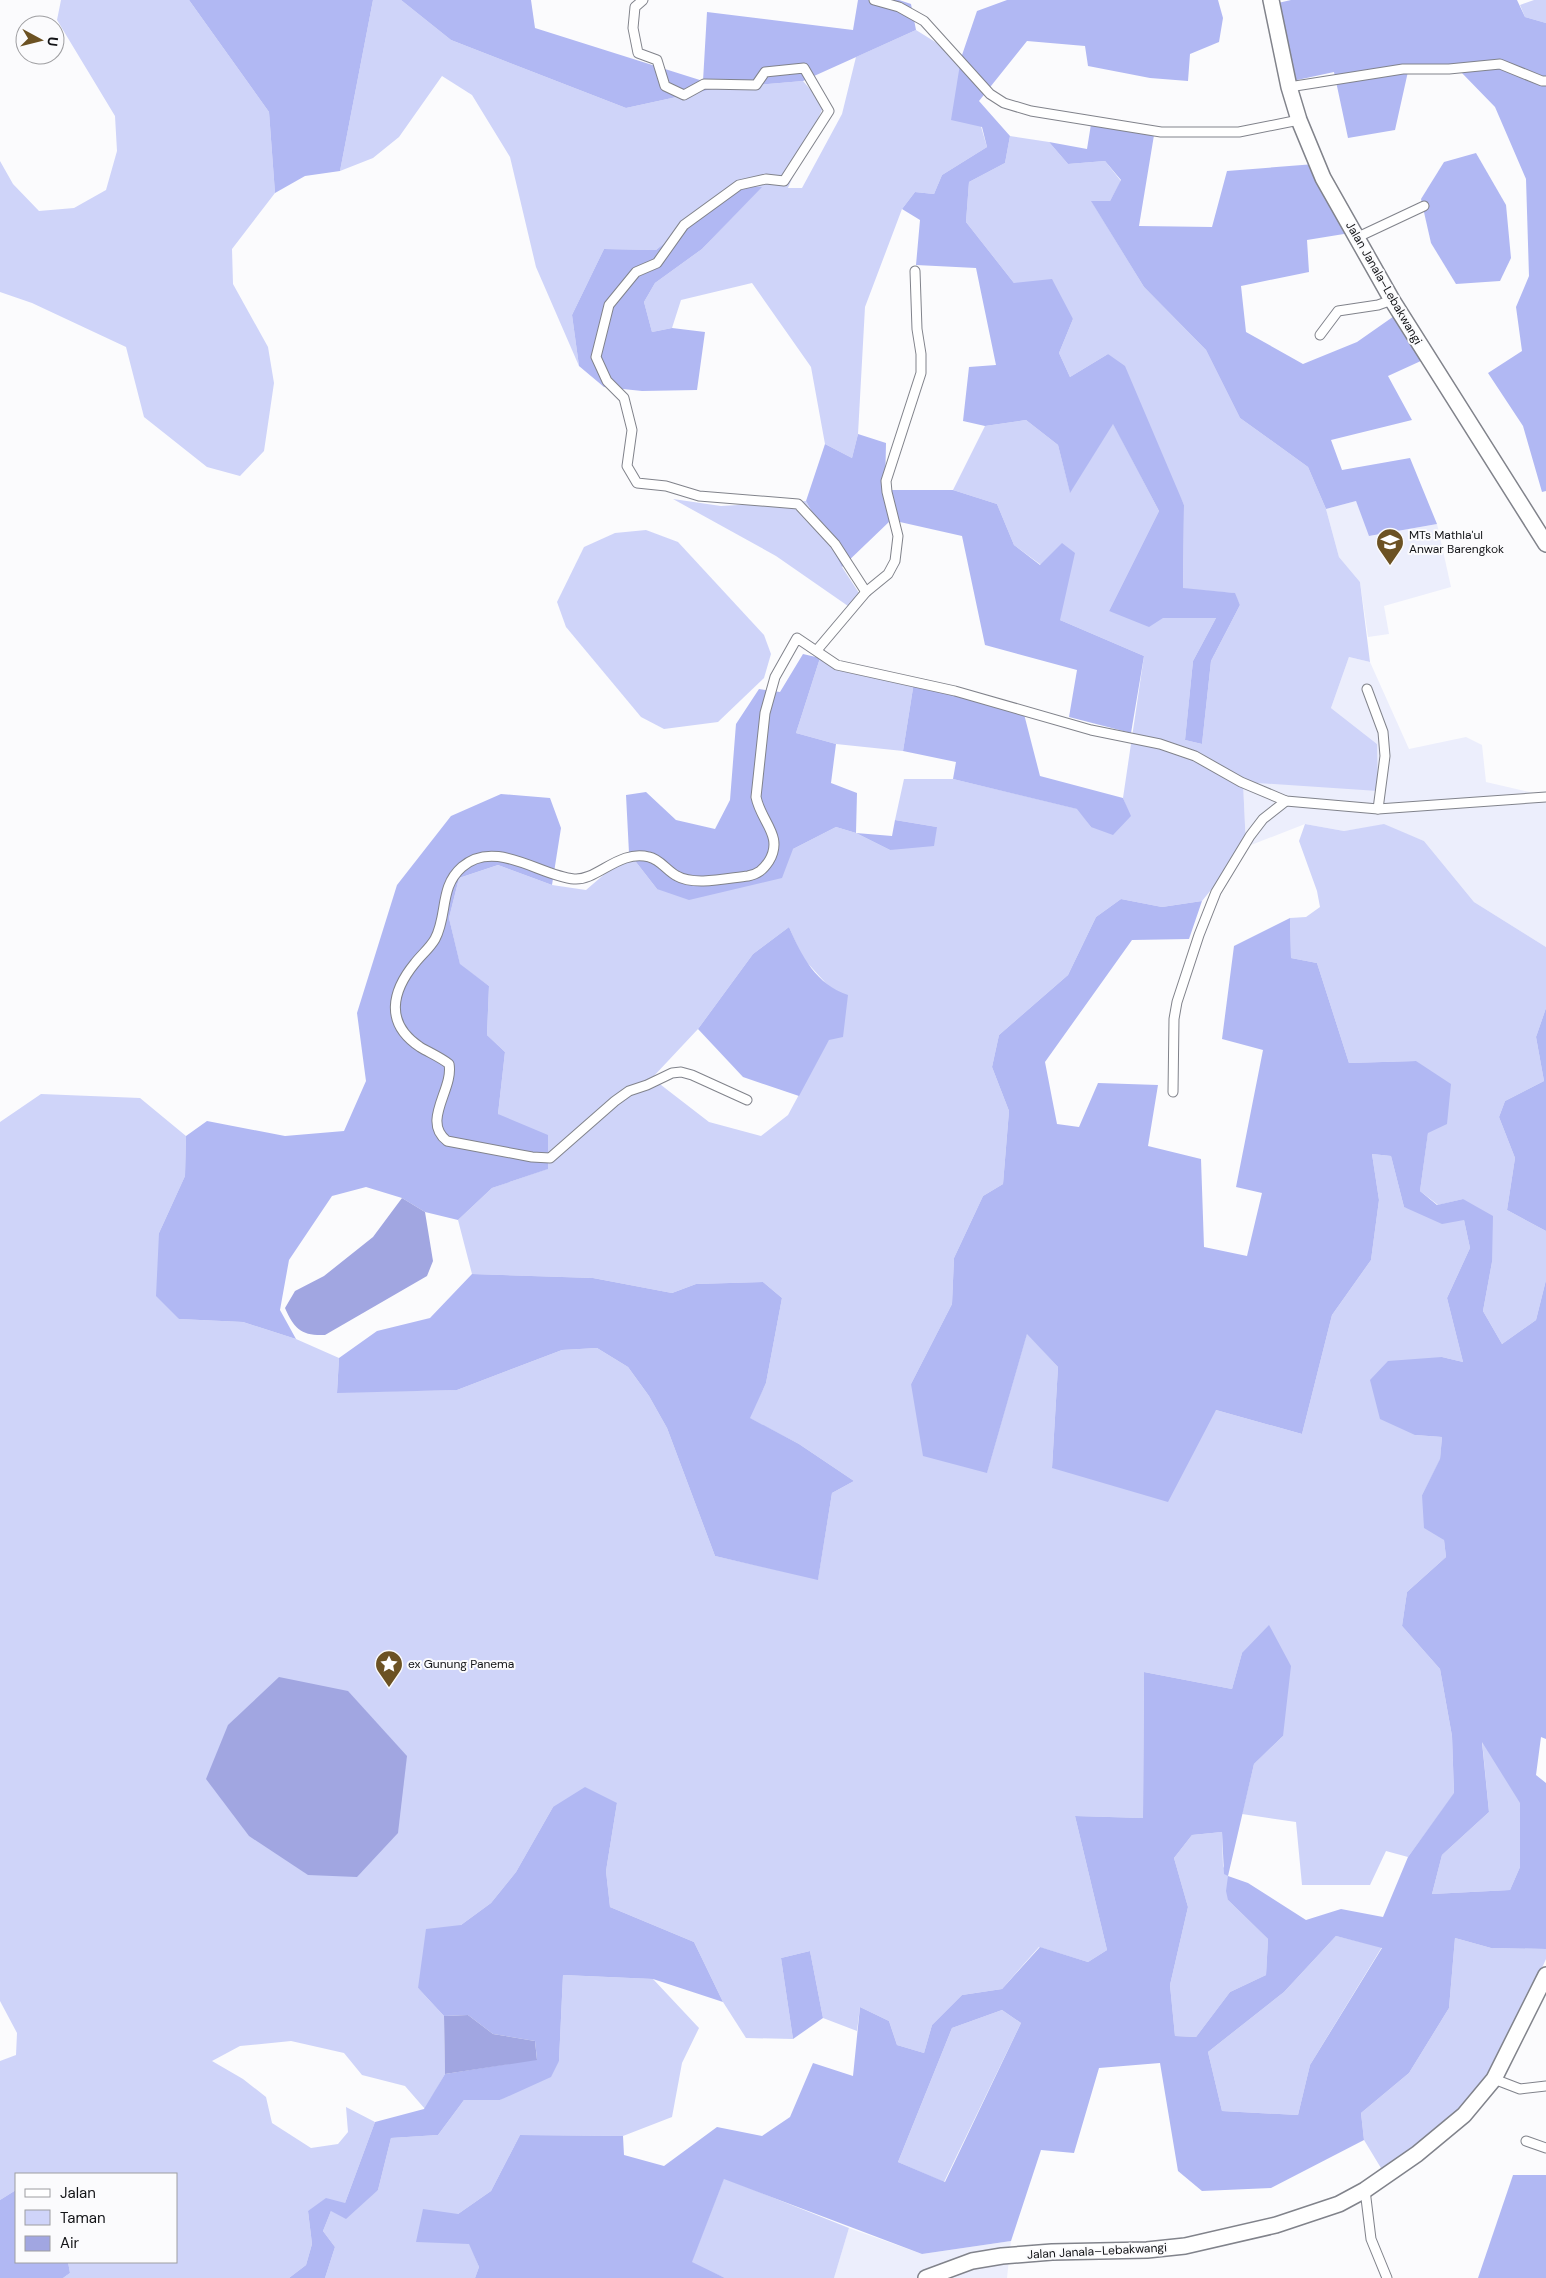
<svg xmlns="http://www.w3.org/2000/svg" width="1546" height="2278" font-family="'DM Sans',sans-serif">
<rect width="100%" height="100%" fill="#fbfbfd"/>
<g fill="#eceefc">
<path d="M 1356,501 L 1370,536 L 1437,524 L 1451,587 L 1384,606 L 1389,634 L 1368,637 L 1360,582 L 1339,557 L 1326,509 Z"/>
<path d="M 1349,657 L 1370,662 L 1409,749 L 1466,737 L 1482,745 L 1486,782 L 1546,796 L 1546,947 L 1474,902 L 1424,841 L 1384,825 L 1344,831 L 1305,824 L 1246,847 L 1243,782 L 1377,744 L 1331,708 Z"/>
<path d="M 849,2228 L 922,2254 L 1011,2241 L 1007,2278 L 834,2278 Z"/>
</g>
<g fill="#cfd4f9" fill-rule="evenodd">
<path d="M 61,0 L 189,0 L 269,112 L 275,193 L 232,249 L 233,284 L 268,347 L 274,383 L 264,451 L 240,476 L 207,467 L 144,417 L 126,347 L 32,303 L 0,292 L 0,161 L 13,184 L 39,211 L 74,208 L 106,190 L 117,151 L 115,116 L 57,20 Z"/>
<path d="M 373,0 L 401,0 L 451,40 L 626,108 L 718,88 L 803,81 L 824,105 L 788,188 L 802,188 L 842,114 L 856,57 L 916,30 L 961,58 L 987,147 L 942,175 L 934,194 L 915,192 L 902,209 L 865,307 L 858,434 L 852,458 L 825,444 L 811,367 L 752,283 L 681,300 L 672,328 L 652,332 L 644,302 L 655,283 L 702,249 L 761,187 L 735,186 L 656,250 L 604,249 L 572,315 L 579,366 L 536,267 L 510,157 L 472,95 L 442,76 L 399,137 L 373,158 L 340,171 Z"/>
<path d="M 1534,0 L 1546,0 L 1546,23 L 1525,17 L 1520,5 Z"/>
<path d="M 1010,136 L 1049,142 L 1068,164 L 1105,161 L 1121,181 L 1110,201 L 1092,202 L 1144,287 L 1206,350 L 1240,418 L 1308,467 L 1326,509 L 1339,557 L 1360,582 L 1370,662 L 1349,657 L 1331,708 L 1377,744 L 1378,791 L 1243,782 L 1246,847 L 1202,901 L 1162,907 L 1121,899 L 1096,917 L 1068,975 L 999,1035 L 992,1067 L 1009,1111 L 1003,1184 L 983,1196 L 954,1258 L 952,1304 L 911,1384 L 987,1472 L 1027,1333 L 1058,1367 L 1052,1468 L 1216,1410 L 1302,1434 L 1332,1315 L 1371,1260 L 1379,1200 L 1372,1154 L 1391,1156 L 1404,1207 L 1464,1220 L 1470,1248 L 1447,1298 L 1463,1362 L 1442,1357 L 1415,1435 L 1442,1437 L 1440,1460 L 1422,1495 L 1444,1540 L 1446,1557 L 1407,1592 L 1402,1626 L 1440,1669 L 1452,1736 L 1454,1794 L 1408,1857 L 1386,1851 L 1370,1885 L 1302,1885 L 1296,1822 L 1242,1814 L 1254,1764 L 1283,1736 L 1242,1653 L 1232,1689 L 1144,1672 L 1143,1818 L 1075,1816 L 1107,1950 L 1088,1962 L 1039,1947 L 1002,1989 L 962,1995 L 932,2025 L 924,2053 L 897,2045 L 889,2021 L 860,2007 L 857,2031 L 823,2018 L 810,1951 L 781,1958 L 793,2039 L 746,2038 L 723,2002 L 694,1942 L 610,1907 L 606,1871 L 617,1803 L 553,1807 L 516,1872 L 491,1903 L 461,1925 L 418,1988 L 444,2016 L 445,2074 L 425,2109 L 405,2086 L 362,2075 L 344,2053 L 291,2041 L 240,2046 L 212,2061 L 243,2079 L 266,2097 L 272,2123 L 311,2148 L 338,2144 L 348,2132 L 346,2107 L 375,2122 L 345,2203 L 308,2211 L 312,2244 L 306,2265 L 289,2278 L 63,2278 L 70,2273 L 68,2262 L 176,2262 L 176,2174 L 16,2174 L 16,2190 L 0,2200 L 0,2061 L 16,2055 L 17,2033 L 0,2001 L 0,1122 L 41,1094 L 140,1098 L 186,1136 L 185,1176 L 159,1233 L 179,1319 L 243,1322 L 296,1339 L 339,1358 L 337,1392 L 457,1390 L 562,1350 L 597,1348 L 628,1367 L 649,1396 L 667,1428 L 715,1556 L 818,1579 L 832,1493 L 854,1481 L 799,1444 L 749,1418 L 766,1383 L 782,1298 L 763,1282 L 696,1284 L 672,1293 L 593,1278 L 472,1274 L 458,1220 L 492,1188 L 547,1169 L 498,1114 L 505,1052 L 487,1035 L 489,986 L 460,965 L 449,918 L 459,878 L 498,865 L 552,885 L 586,890 L 629,853 L 657,889 L 793,849 L 836,827 L 856,833 L 890,850 L 937,827 L 895,820 L 904,779 L 953,779 L 1078,809 L 1091,827 L 1130,816 L 1123,798 L 1144,656 L 1060,620 L 1062,544 L 1041,565 L 1014,545 L 997,504 L 953,490 L 985,426 L 1026,420 L 1058,445 L 1070,492 L 1113,423 L 1159,511 L 1109,611 L 1162,618 L 1216,618 L 1193,661 L 1185,740 L 1202,744 L 1211,661 L 1240,605 L 1234,593 L 1183,589 L 1184,505 L 1108,354 L 1070,377 L 1059,353 L 1073,319 L 1014,283 L 966,222 L 969,182 L 1005,163 ZM 789,927 L 802,957 L 832,990 L 829,1039 L 788,1115 L 761,1136 L 709,1122 L 652,1078 L 698,1029 L 753,954 Z"/>
<path d="M 673,499 L 721,506 L 806,501 L 842,567 L 859,593 L 848,606 L 776,556 Z"/>
<path d="M 646,530 L 678,542 L 764,635 L 771,654 L 764,678 L 718,722 L 664,729 L 641,717 L 566,627 L 557,602 L 584,547 L 615,533 Z"/>
<path d="M 820,658 L 914,682 L 903,751 L 836,744 L 796,733 Z"/>
<path d="M 1305,824 L 1344,831 L 1384,824 L 1424,841 L 1474,902 L 1546,947 L 1546,1008 L 1536,1037 L 1544,1081 L 1505,1101 L 1499,1117 L 1515,1158 L 1507,1210 L 1546,1231 L 1546,1280 L 1536,1320 L 1502,1344 L 1483,1311 L 1492,1262 L 1463,1199 L 1438,1205 L 1420,1191 L 1428,1132 L 1416,1061 L 1349,1063 L 1317,963 L 1291,958 L 1290,918 L 1306,917 L 1320,907 L 1317,891 L 1299,841 Z"/>
<path d="M 1482,1740 L 1520,1802 L 1520,1867 L 1510,1890 L 1432,1894 L 1442,1855 L 1489,1812 Z"/>
<path d="M 1222,1832 L 1223,1866 L 1228,1876 L 1228,1900 L 1268,1939 L 1266,1975 L 1230,1992 L 1196,2037 L 1175,2036 L 1170,1985 L 1188,1907 L 1174,1858 L 1192,1835 Z"/>
<path d="M 1336,1936 L 1382,1947 L 1310,2065 L 1298,2115 L 1222,2111 L 1208,2052 L 1284,1992 Z"/>
<path d="M 1455,1938 L 1491,1948 L 1546,1949 L 1546,1959 L 1491,2079 L 1440,2132 L 1384,2173 L 1364,2140 L 1361,2113 L 1409,2073 L 1449,2008 Z"/>
<path d="M 563,1975 L 653,1979 L 699,2028 L 682,2063 L 672,2117 L 623,2136 L 520,2135 L 491,2191 L 458,2214 L 479,2267 L 475,2278 L 325,2278 L 335,2247 L 323,2231 L 331,2211 L 378,2190 L 391,2138 L 438,2135 L 464,2100 L 500,2100 L 559,2061 Z"/>
<path d="M 1002,2010 L 1021,2023 L 944,2182 L 898,2162 L 952,2028 Z"/>
<path d="M 724,2178 L 849,2228 L 834,2278 L 725,2278 L 691,2263 Z"/>
</g>
<g fill="#b1b8f3" fill-rule="evenodd">
<path d="M 189,0 L 373,0 L 340,171 L 305,176 L 275,193 L 269,112 Z"/>
<path d="M 401,0 L 531,0 L 535,28 L 703,81 L 707,12 L 853,30 L 858,0 L 899,0 L 911,4 L 916,30 L 803,81 L 718,88 L 626,108 L 451,40 Z"/>
<path d="M 1007,0 L 1218,0 L 1223,18 L 1219,42 L 1190,54 L 1188,81 L 1150,78 L 1088,66 L 1085,46 L 1027,41 L 979,101 L 1010,136 L 1005,163 L 969,182 L 966,222 L 1014,283 L 1052,279 L 1073,319 L 1059,353 L 1070,377 L 1108,354 L 1125,366 L 1184,505 L 1183,588 L 1235,593 L 1240,605 L 1211,661 L 1202,744 L 1185,740 L 1193,661 L 1216,618 L 1163,618 L 1149,627 L 1109,611 L 1159,511 L 1113,424 L 1070,493 L 1058,445 L 1026,420 L 985,426 L 963,421 L 969,367 L 996,365 L 976,268 L 916,265 L 920,220 L 902,209 L 915,192 L 934,194 L 942,175 L 987,147 L 982,127 L 951,120 L 961,58 L 977,11 Z"/>
<path d="M 1291,0 L 1517,0 L 1525,17 L 1546,23 L 1546,491 L 1542,492 L 1523,426 L 1488,373 L 1522,351 L 1516,307 L 1529,276 L 1526,179 L 1495,107 L 1460,71 L 1409,67 L 1395,130 L 1348,138 L 1334,72 L 1288,82 L 1278,3 Z"/>
<path d="M 1092,118 L 1155,129 L 1139,226 L 1212,227 L 1227,171 L 1315,164 L 1350,233 L 1307,240 L 1309,272 L 1241,286 L 1246,332 L 1303,364 L 1357,342 L 1397,314 L 1423,360 L 1388,376 L 1412,420 L 1331,440 L 1342,470 L 1410,458 L 1437,524 L 1369,536 L 1356,501 L 1326,509 L 1308,467 L 1240,418 L 1206,350 L 1144,287 L 1091,201 L 1110,201 L 1121,180 L 1105,161 L 1068,164 L 1049,142 L 1087,149 Z"/>
<path d="M 1476,153 L 1506,205 L 1511,258 L 1500,281 L 1456,284 L 1431,243 L 1421,199 L 1444,162 Z"/>
<path d="M 735,186 L 762,187 L 702,249 L 655,283 L 644,302 L 652,332 L 672,328 L 705,332 L 697,390 L 642,391 L 604,387 L 579,366 L 572,315 L 604,249 L 656,250 Z"/>
<path d="M 858,434 L 886,443 L 885,490 L 953,490 L 997,504 L 1014,545 L 1040,565 L 1062,543 L 1075,553 L 1060,620 L 1144,656 L 1131,733 L 1069,717 L 1077,670 L 985,645 L 962,536 L 891,520 L 842,567 L 806,501 L 825,444 L 852,458 Z"/>
<path d="M 803,654 L 820,658 L 796,733 L 836,744 L 831,783 L 857,793 L 856,833 L 892,836 L 895,820 L 937,827 L 934,846 L 890,850 L 856,833 L 836,827 L 793,849 L 782,878 L 689,900 L 657,889 L 629,853 L 626,795 L 646,792 L 676,820 L 715,829 L 730,800 L 736,724 L 759,689 L 780,692 Z"/>
<path d="M 914,682 L 1024,714 L 1040,776 L 1123,798 L 1131,816 L 1113,835 L 1091,827 L 1077,809 L 953,779 L 956,762 L 903,751 Z"/>
<path d="M 501,794 L 550,798 L 561,828 L 552,885 L 498,865 L 459,878 L 449,918 L 460,964 L 489,986 L 487,1035 L 505,1052 L 498,1114 L 548,1135 L 548,1169 L 492,1188 L 458,1220 L 425,1212 L 402,1198 L 366,1187 L 332,1196 L 289,1260 L 280,1310 L 296,1339 L 243,1322 L 179,1319 L 156,1296 L 159,1233 L 185,1176 L 186,1136 L 207,1121 L 285,1136 L 344,1131 L 366,1081 L 357,1013 L 397,885 L 451,816 Z"/>
<path d="M 1121,899 L 1162,907 L 1202,901 L 1189,939 L 1132,940 L 1045,1062 L 1057,1124 L 1079,1127 L 1098,1083 L 1158,1085 L 1148,1146 L 1201,1159 L 1204,1247 L 1247,1256 L 1262,1193 L 1236,1187 L 1263,1050 L 1222,1039 L 1234,946 L 1290,918 L 1291,958 L 1317,963 L 1349,1063 L 1416,1061 L 1451,1084 L 1447,1124 L 1428,1133 L 1420,1191 L 1437,1205 L 1463,1199 L 1493,1216 L 1492,1262 L 1483,1311 L 1502,1344 L 1536,1320 L 1546,1280 L 1546,1739 L 1541,1737 L 1536,1775 L 1546,1783 L 1546,1949 L 1491,1948 L 1455,1938 L 1449,2008 L 1409,2073 L 1361,2113 L 1364,2140 L 1271,2188 L 1202,2191 L 1178,2171 L 1160,2063 L 1099,2068 L 1074,2153 L 1041,2150 L 1011,2241 L 922,2254 L 724,2179 L 692,2262 L 725,2278 L 475,2278 L 479,2267 L 469,2244 L 416,2242 L 423,2209 L 458,2214 L 491,2191 L 520,2135 L 623,2136 L 624,2155 L 664,2166 L 717,2127 L 762,2136 L 790,2117 L 813,2063 L 853,2076 L 860,2007 L 889,2021 L 897,2045 L 924,2053 L 932,2025 L 962,1995 L 1002,1989 L 1040,1947 L 1088,1962 L 1107,1950 L 1075,1816 L 1143,1818 L 1144,1672 L 1232,1689 L 1242,1653 L 1269,1625 L 1291,1666 L 1283,1736 L 1254,1764 L 1228,1876 L 1248,1883 L 1306,1920 L 1341,1909 L 1383,1917 L 1408,1857 L 1454,1793 L 1452,1736 L 1440,1669 L 1402,1626 L 1407,1592 L 1446,1557 L 1444,1540 L 1424,1528 L 1422,1495 L 1440,1459 L 1442,1437 L 1415,1435 L 1380,1419 L 1370,1380 L 1388,1361 L 1442,1357 L 1463,1362 L 1447,1298 L 1470,1248 L 1464,1220 L 1442,1224 L 1404,1207 L 1391,1156 L 1372,1154 L 1379,1200 L 1371,1260 L 1332,1315 L 1302,1434 L 1216,1410 L 1168,1502 L 1052,1468 L 1058,1367 L 1027,1334 L 987,1473 L 923,1456 L 911,1384 L 952,1304 L 954,1258 L 983,1196 L 1003,1184 L 1009,1111 L 992,1067 L 999,1035 L 1068,975 L 1096,917 ZM 1482,1742 L 1520,1803 L 1520,1867 L 1510,1890 L 1432,1894 L 1442,1855 L 1489,1812 ZM 1222,1832 L 1224,1874 L 1228,1876 L 1226,1891 L 1228,1900 L 1268,1939 L 1266,1975 L 1230,1992 L 1196,2037 L 1175,2036 L 1170,1985 L 1188,1907 L 1174,1858 L 1192,1835 ZM 1336,1936 L 1382,1948 L 1310,2065 L 1298,2115 L 1222,2111 L 1208,2052 L 1284,1992 ZM 1002,2010 L 1021,2023 L 945,2182 L 898,2162 L 952,2028 Z"/>
<path d="M 789,927 C 802,957 816,984 848,995 L 843,1037 L 829,1040 L 799,1096 L 743,1077 L 698,1029 L 753,954 Z"/>
<path d="M 1546,1008 L 1546,1231 L 1507,1210 L 1515,1158 L 1499,1117 L 1505,1101 L 1544,1081 L 1536,1037 Z"/>
<path d="M 472,1274 L 593,1278 L 672,1293 L 696,1284 L 763,1282 L 782,1298 L 766,1383 L 750,1418 L 799,1444 L 854,1481 L 832,1493 L 818,1580 L 715,1556 L 667,1428 L 649,1396 L 628,1367 L 597,1348 L 562,1350 L 457,1390 L 337,1393 L 339,1358 L 377,1331 L 430,1318 Z"/>
<path d="M 585,1787 L 617,1803 L 606,1871 L 610,1907 L 694,1942 L 723,2002 L 653,1979 L 563,1975 L 559,2061 L 551,2077 L 500,2100 L 464,2100 L 438,2135 L 391,2138 L 378,2190 L 346,2219 L 331,2211 L 323,2231 L 335,2247 L 325,2278 L 289,2278 L 306,2265 L 312,2244 L 308,2211 L 326,2198 L 345,2203 L 375,2122 L 424,2109 L 445,2074 L 537,2059 L 535,2041 L 493,2034 L 468,2015 L 444,2016 L 418,1988 L 426,1929 L 461,1925 L 491,1903 L 516,1872 L 553,1807 Z"/>
<path d="M 810,1951 L 823,2018 L 793,2039 L 781,1958 Z"/>
<path d="M 1513,2175 L 1546,2175 L 1546,2278 L 1478,2278 Z"/>
<path d="M 16,2190 L 16,2262 L 68,2262 L 70,2273 L 63,2278 L 0,2278 L 0,2200 Z"/>
</g>
<g fill="#a1a6e1">
<path d="M 402,1198 L 425,1212 L 433,1261 L 427,1276 L 325,1335 C 302,1336 294,1329 285,1308 L 295,1291 L 324,1276 L 373,1237 Z"/>
<path d="M 279,1677 L 348,1691 L 407,1756 L 398,1833 L 357,1877 L 308,1875 L 249,1836 L 206,1779 L 228,1725 Z"/>
<path d="M 468,2015 L 493,2034 L 535,2041 L 537,2060 L 445,2074 L 444,2016 Z"/>
</g>
<g fill="none" stroke-linecap="round" stroke-linejoin="round">
<g stroke="#81838b" stroke-width="11">
<g id="street">
<path d="M 643,0 L 635,7 L 633,28 L 638,53 L 657,60 L 665,86 L 684,95 L 704,84 L 756,85 L 765,72 L 804,68 L 829,111 L 784,181 L 766,179 L 739,185 L 684,225 L 657,263 L 636,272 L 609,305 L 596,357 L 607,381 L 624,398 L 632,430 L 627,466 L 637,483 L 666,486 L 699,496 L 798,504 L 835,544 L 866,592"/>
<path d="M 874,0 L 899,7 L 924,21 L 990,94 L 1004,103 L 1031,111 L 1161,132 L 1239,132 L 1299,120"/>
<path d="M 1289,87 L 1403,69 L 1449,69 L 1500,64 L 1542,81 L 1546,81"/>
<path d="M 1358,237 L 1424,206"/>
<path d="M 1320,335 L 1338,311 L 1378,305 L 1392,300"/>
<path d="M 817,650 L 866,592 L 888,574 L 895,561 L 898,536 L 887,492 L 886,481 L 921,373 L 921,354 L 917,329 L 915,271"/>
<path d="M 1367,689 L 1383,732 L 1385,756 L 1378,809"/>
<path d="M 1173,1092 L 1174,1019 L 1177,1002 L 1199,935 L 1216,892 L 1250,836 L 1263,819 L 1286,801"/>
<path d="M 747,1100 L 692,1075 L 681,1072 L 672,1073 L 647,1085 L 629,1091 L 615,1101 L 550,1158 L 532,1157 L 447,1141 C 421,1121 454,1089 449,1064 C 440,1057 430,1053 420,1047 C 384,1023 392,991 415,963 C 421,955 430,948 435,939 C 448,915 439,887 462,867 C 495,838 540,876 574,879 C 597,881 619,849 649,857 C 660,859 667,871 677,876 C 694,886 728,878 748,876 C 758,874 763,870 769,861 C 784,836 761,822 756,797 L 765,713 L 775,677 L 797,638 L 837,665 L 955,691 L 1091,730 L 1160,744 L 1195,756 L 1241,782 L 1286,801 L 1378,809 L 1546,797"/>
<path d="M 1494,2079 L 1520,2089 L 1546,2086"/>
<path d="M 1526,2141 L 1546,2148"/>
<path d="M 1365,2190 L 1371,2239 L 1387,2278"/>
</g>
</g>
<g stroke="#81838b" stroke-width="18">
<g id="primary">
<path d="M 1271,0 L 1289,87 L 1299,120 L 1323,178 L 1392,300 L 1546,544"/>
<path d="M 926,2278 L 972,2261 L 1002,2256 L 1052,2252 L 1147,2250 L 1185,2246 L 1276,2225 L 1339,2204 L 1365,2190 L 1417,2154 L 1464,2115 L 1494,2079 L 1546,1975"/>
</g>
</g>
<use href="#street" stroke="#fff" stroke-width="9"/>
<use href="#primary" stroke="#fff" stroke-width="15"/>
</g>
<defs>
<g id="school-pin" transform="scale(1.4375)"><path d="M0 17L-7.5 6A9.5 9.5 0 1 1 7.5 6Z" fill="#6c5223" stroke="#fbfbfd"/><path d="M0-5L7-2L0 1L-7-2ZM-4 1L0 2.5L4 1V4Q0 6-4 4Z" fill="#fff"/></g>
<g id="sight-pin" transform="scale(1.4375)"><path d="M0 17L-7.5 6A9.5 9.5 0 1 1 7.5 6Z" fill="#6c5223" stroke="#fbfbfd"/><path d="M0-6L1.8-2.2L6-1.7L2.9 1.2L3.7 5.4L0 3.3L-3.7 5.4L-2.9 1.2L-6-1.7L-1.8-2.2Z" fill="#fff"/></g>
</defs>
<g fill-rule="evenodd">
<use href="#school-pin" x="1390" y="542"/>
<use href="#sight-pin" x="389" y="1664"/>
</g>
<g text-anchor="middle" dominant-baseline="central" stroke-width="4" stroke-linejoin="round" paint-order="stroke">
<g font-size="12" fill="#121316" stroke="#fbfbfd">
<text transform="translate(1384 283) rotate(60)">Jalan Janala–Lebakwangi</text>
<text transform="translate(1097 2251) rotate(-3)">Jalan Janala–Lebakwangi</text>
</g>
<g font-size="12" fill="#121316" stroke="#fbfbfd" text-anchor="start">
<text x="1409" y="535">MTs Mathla'ul<tspan x="1409" dy="14">Anwar Barengkok</tspan></text>
<text x="408" y="1664">ex Gunung Panema</text>
</g>
</g>
<rect x="15" y="2173" width="162" height="90" fill="#fbfbfd" stroke="#9e9ea1"/>
<rect x="25" y="2189" width="25" height="8" fill="#ffffff" stroke="#9e9ea1"/>
<text x="60" y="2198" font-size="15" fill="#121316">Jalan</text>
<rect x="25" y="2210" width="25" height="15" fill="#cfd4f9" stroke="#9e9ea1"/>
<text x="60" y="2223" font-size="15" fill="#121316">Taman</text>
<rect x="25" y="2236" width="25" height="15" fill="#a1a6e1" stroke="#9e9ea1"/>
<text x="60" y="2248" font-size="15" fill="#121316">Air</text>
<g transform="translate(40 40) rotate(97)"><circle r="24" fill="#fbfbfd" stroke="#9e9ea1"/>
<path d="M0-4L9 19L0 12L-9 19Z" fill="#6c5223"/>
<text y="-8" font-size="14" font-weight="bold" text-anchor="middle" fill="#121316">U</text>
</g>
</svg>
